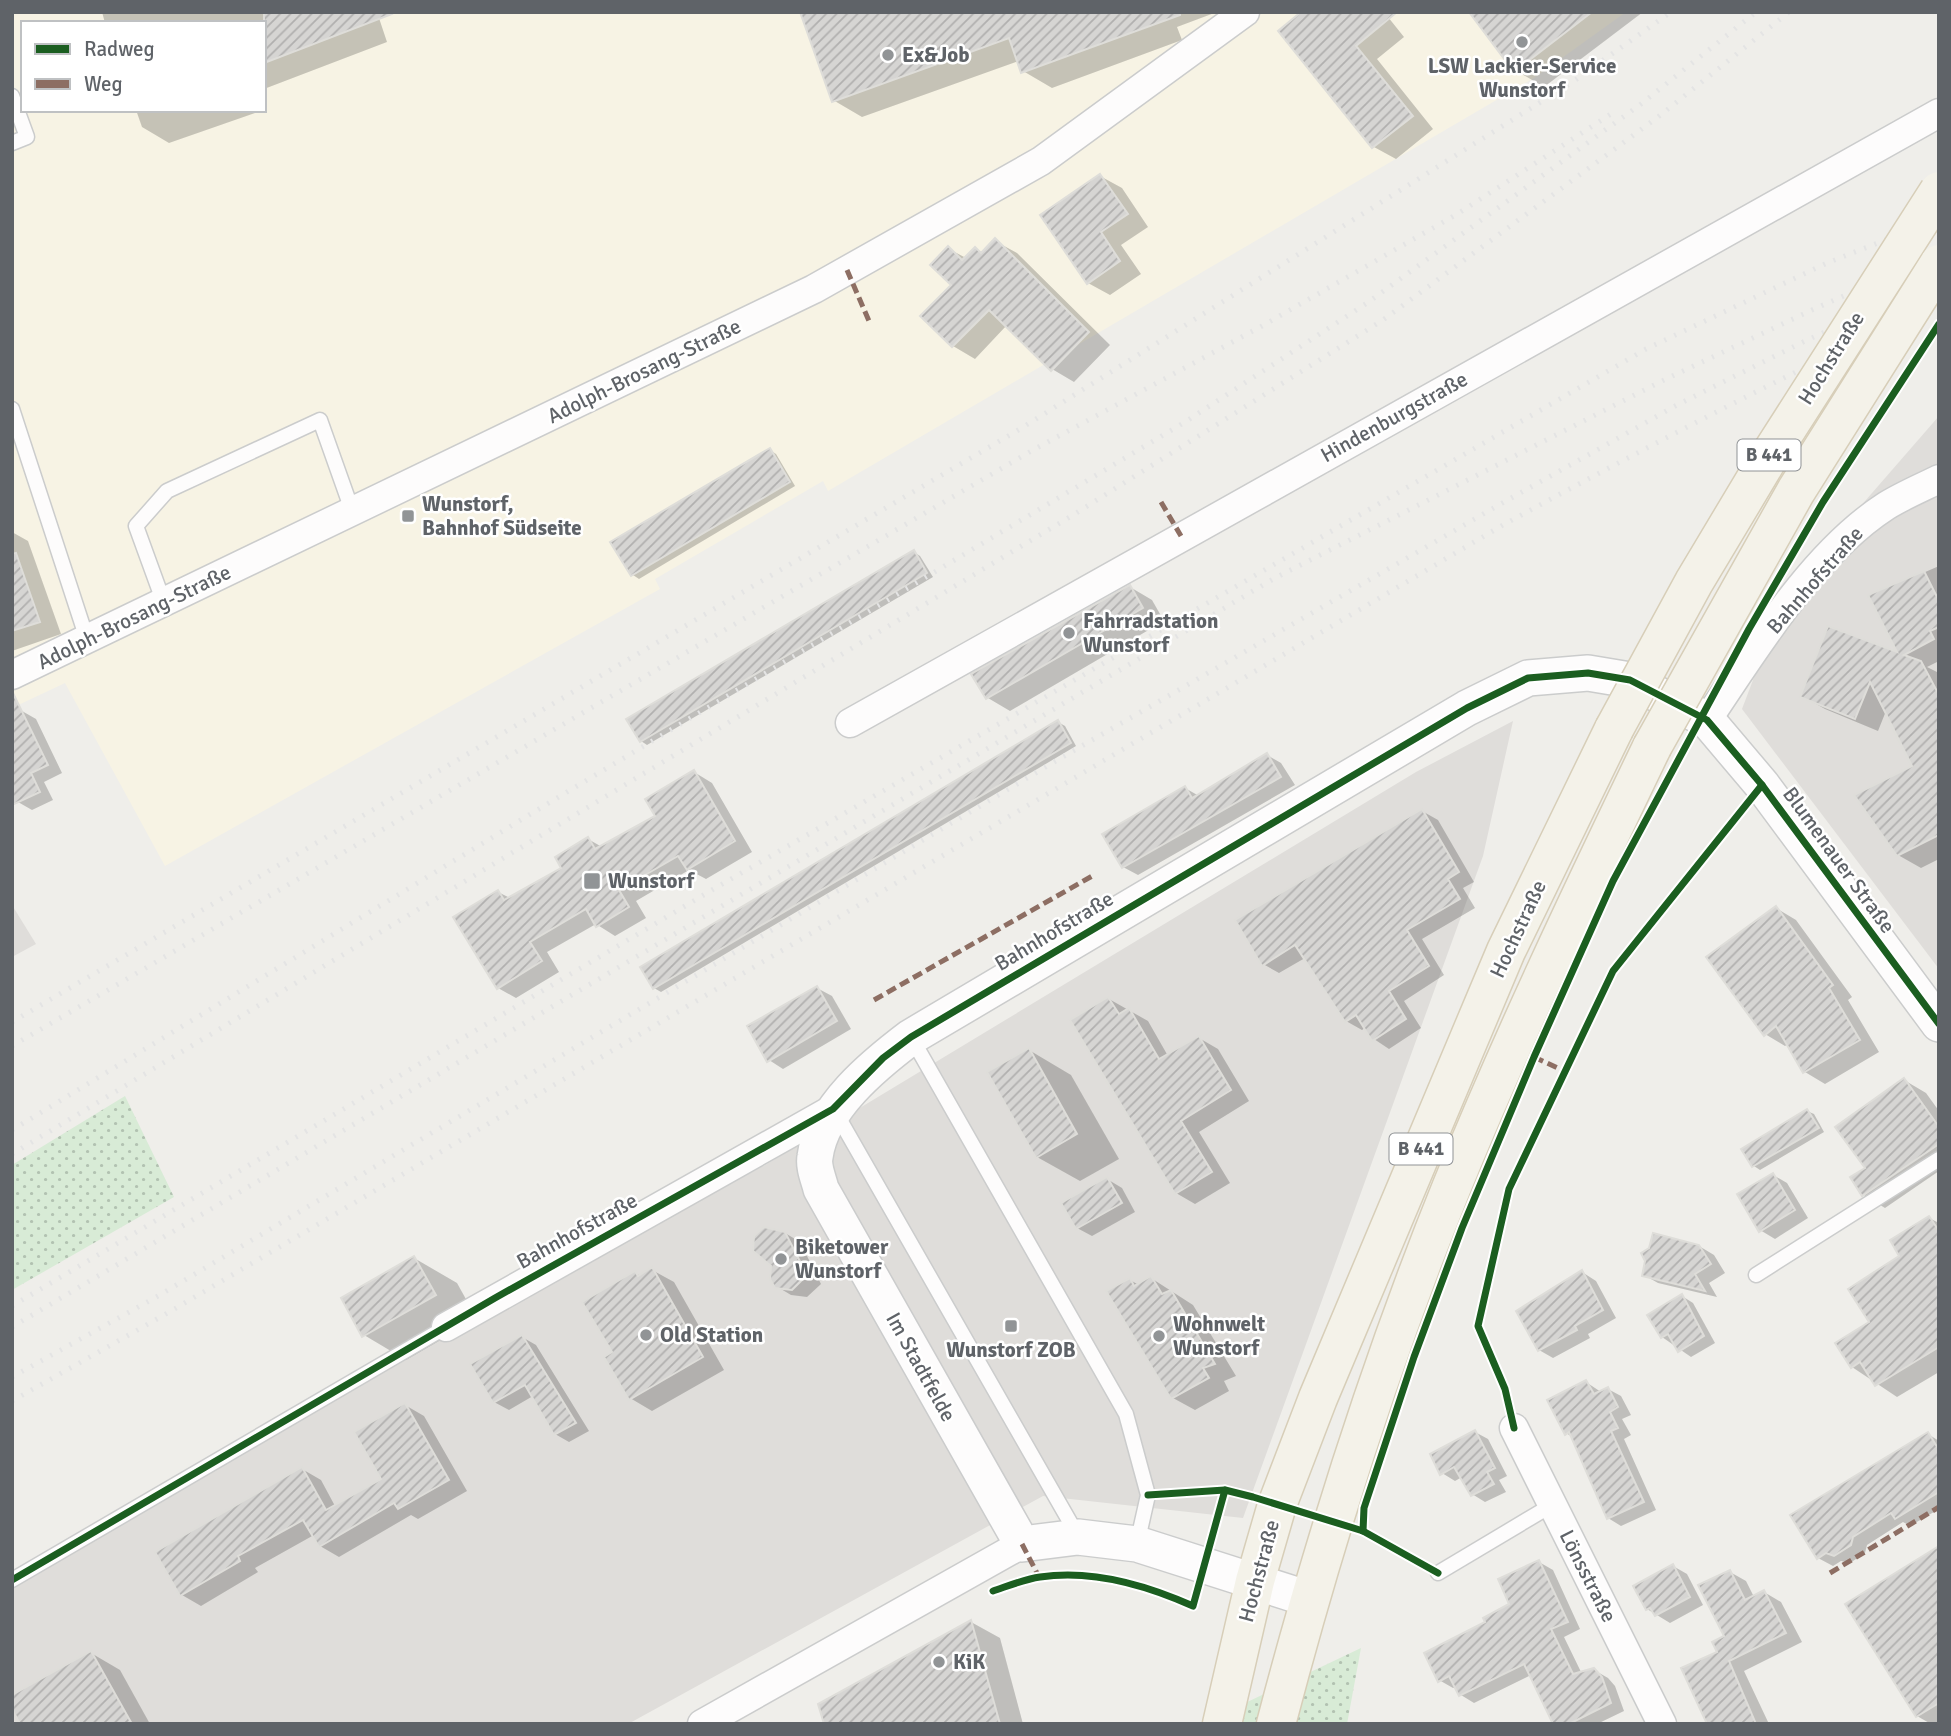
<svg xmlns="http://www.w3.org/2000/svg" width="1951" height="1736" font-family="Signika,sans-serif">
<defs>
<pattern id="grass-dots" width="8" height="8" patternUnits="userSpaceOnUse" patternTransform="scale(1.75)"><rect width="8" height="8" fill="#d8ebd6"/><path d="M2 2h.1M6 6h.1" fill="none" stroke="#b2c2b1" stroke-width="1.8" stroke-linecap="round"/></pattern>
<pattern id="building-hatch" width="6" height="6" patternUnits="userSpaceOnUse" patternTransform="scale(1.75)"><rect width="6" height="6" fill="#d6d5d3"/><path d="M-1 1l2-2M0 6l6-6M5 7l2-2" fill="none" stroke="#b1b0af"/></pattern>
</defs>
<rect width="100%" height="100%" fill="#efeeea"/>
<path fill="#f7f3e4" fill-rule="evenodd" d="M 12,12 L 1626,12 L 1534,78 L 828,491 L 823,481 L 655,579 L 660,589 L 165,866 L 65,683 L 12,708 ZM 23,23 L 264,23 L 264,110 L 23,110 Z"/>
<g fill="#dfddda">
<path d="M 1939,416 L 1939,969 L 1742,709 L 1780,609 L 1852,516 Z"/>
<path d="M 1513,721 L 1483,856 L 1243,1518 L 1043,1496 L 628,1724 L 12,1724 L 12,1571 L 767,1164 L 1416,772 Z"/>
<path d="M 12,905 L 36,944 L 12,957 Z"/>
</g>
<g fill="url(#grass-dots)">
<path d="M 125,1096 L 174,1197 L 12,1290 L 12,1165 Z"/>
<path d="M 1361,1648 L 1347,1724 L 1201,1724 Z"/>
</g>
<g fill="#0003">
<path d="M 102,12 L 377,12 L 387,42 L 264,89 L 264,23 L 105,23 Z"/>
<path d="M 802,12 L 1217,12 L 1177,27 L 1182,40 L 1052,88 L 1023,71 L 1019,61 L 862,117 L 833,100 Z"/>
<path d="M 1384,12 L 1404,37 L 1377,59 L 1433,129 L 1396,159 L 1374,147 L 1280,31 Z"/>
<path d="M 1471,12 L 1643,12 L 1544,87 L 1515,70 Z"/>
<path d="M 136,110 L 254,110 L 255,113 L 169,143 L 142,127 Z"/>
<path d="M 1100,176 L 1122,188 L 1148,227 L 1121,245 L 1141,274 L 1110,295 L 1088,283 Z"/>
<path d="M 995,241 L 1017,253 L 1110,345 L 1074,382 L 1052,369 L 1007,325 L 975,359 L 953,346 L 922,316 L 953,285 L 949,249 L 966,258 L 975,249 L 983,254 Z"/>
<path d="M 770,450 L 776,454 L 795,486 L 639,579 L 633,575 Z"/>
<path d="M 12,532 L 28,541 L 61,634 L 12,651 Z"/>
<path d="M 914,552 L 920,556 L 933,577 L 647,745 L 641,741 Z"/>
<path d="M 1939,566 L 1939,661 L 1927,667 L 1939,673 L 1939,859 L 1921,868 L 1898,855 L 1914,767 L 1886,711 L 1878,731 L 1825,709 L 1802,696 L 1901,655 L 1870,596 Z"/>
<path d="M 1130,587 L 1152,600 L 1164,621 L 1010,711 L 988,698 L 974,675 Z"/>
<path d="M 22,711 L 36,719 L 62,773 L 44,782 L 53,800 L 32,810 L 18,802 L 12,716 Z"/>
<path d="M 1058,722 L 1065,726 L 1076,746 L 661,992 L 654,988 Z"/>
<path d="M 1267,755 L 1281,763 L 1295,785 L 1138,875 L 1123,867 L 1185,788 L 1199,796 Z"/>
<path d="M 694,772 L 712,783 L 752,852 L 706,879 L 689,870 L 636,901 L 646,918 L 615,936 L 596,924 L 547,952 L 559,972 L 516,998 L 498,988 L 498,892 L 510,898 L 564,868 L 588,839 L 602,847 L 657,816 Z"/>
<path d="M 1422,811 L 1438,820 L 1474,882 L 1463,888 L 1475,908 L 1422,939 L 1444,975 L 1404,1001 L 1421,1028 L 1389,1049 L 1374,1039 L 1366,1027 L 1362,1030 L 1346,1021 L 1305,958 L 1279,973 L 1263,964 Z"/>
<path d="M 1776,908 L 1796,920 L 1852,997 L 1848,1000 L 1879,1052 L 1825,1084 L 1805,1072 L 1788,1044 L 1785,1046 L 1765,1034 Z"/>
<path d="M 817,988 L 832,996 L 851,1029 L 783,1069 L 769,1060 Z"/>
<path d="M 1109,999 L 1148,1021 L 1168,1056 L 1199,1038 L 1218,1049 L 1249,1101 L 1199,1132 L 1230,1183 L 1195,1204 L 1176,1193 Z"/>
<path d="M 1029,1050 L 1071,1075 L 1119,1159 L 1080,1181 L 1037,1157 Z"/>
<path d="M 1904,1080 L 1926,1093 L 1939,1111 L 1939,1171 L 1885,1208 L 1864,1195 L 1867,1168 Z"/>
<path d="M 1807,1111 L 1814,1114 L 1824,1132 L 1760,1170 L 1754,1166 L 1744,1150 Z"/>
<path d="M 1773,1175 L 1787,1183 L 1808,1218 L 1775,1239 L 1760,1230 Z"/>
<path d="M 1107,1179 L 1122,1188 L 1135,1212 L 1092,1236 L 1077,1228 Z"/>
<path d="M 1929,1218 L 1939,1223 L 1939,1372 L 1897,1397 L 1852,1367 L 1902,1257 Z"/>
<path d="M 785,1233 L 800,1242 L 821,1284 L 807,1297 L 791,1295 L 776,1286 Z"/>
<path d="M 1699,1246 L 1714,1255 L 1725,1273 L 1709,1283 L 1717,1297 L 1658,1283 L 1644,1275 Z"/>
<path d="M 414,1258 L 457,1283 L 477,1319 L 406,1360 L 364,1335 Z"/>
<path d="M 652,1270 L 674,1282 L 724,1370 L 652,1411 L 630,1398 L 614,1353 L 635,1273 L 641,1276 Z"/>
<path d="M 1582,1272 L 1596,1281 L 1616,1318 L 1588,1334 L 1590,1338 L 1553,1358 L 1539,1350 Z"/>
<path d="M 1151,1278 L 1193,1305 L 1236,1376 L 1224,1381 L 1229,1391 L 1195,1410 L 1173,1398 L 1130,1280 L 1139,1285 Z"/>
<path d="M 1682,1296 L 1693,1303 L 1715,1343 L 1691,1357 L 1662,1337 Z"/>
<path d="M 522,1337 L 536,1345 L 589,1431 L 569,1442 L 555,1434 L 533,1396 L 509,1410 L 494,1402 Z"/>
<path d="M 1586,1382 L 1601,1392 L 1608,1389 L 1621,1396 L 1631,1415 L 1622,1419 L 1631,1435 L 1624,1439 L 1656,1510 L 1621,1526 L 1608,1518 L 1574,1438 L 1566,1433 Z"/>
<path d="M 405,1405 L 424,1416 L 467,1491 L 418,1519 L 411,1515 L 339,1557 L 320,1546 L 314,1535 L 255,1568 L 258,1572 L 201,1606 L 182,1595 L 302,1469 L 321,1480 L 335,1506 L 383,1480 Z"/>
<path d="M 1475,1432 L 1488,1439 L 1507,1476 L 1499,1480 L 1506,1492 L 1485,1502 L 1472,1494 L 1462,1477 L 1455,1481 L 1442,1473 Z"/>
<path d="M 1928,1434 L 1939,1441 L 1939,1509 L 1910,1526 L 1903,1522 L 1867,1545 L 1865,1553 L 1850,1563 L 1841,1561 L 1833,1566 L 1818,1558 Z"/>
<path d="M 1939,1548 L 1939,1724 L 1931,1724 L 1917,1716 Z"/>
<path d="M 1539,1562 L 1553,1570 L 1580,1629 L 1564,1637 L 1582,1674 L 1594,1670 L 1608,1678 L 1615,1686 L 1624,1711 L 1597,1724 L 1555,1724 L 1531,1675 L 1474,1703 L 1461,1695 L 1456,1687 L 1453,1688 L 1439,1680 L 1488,1623 L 1512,1605 Z"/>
<path d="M 1673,1566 L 1687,1574 L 1703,1605 L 1670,1623 L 1647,1609 Z"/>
<path d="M 1730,1572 L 1746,1581 L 1754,1597 L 1764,1592 L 1781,1602 L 1802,1642 L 1744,1671 L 1769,1724 L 1711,1724 L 1719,1653 L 1726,1637 Z"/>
<path d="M 971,1622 L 1000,1638 L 1023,1724 L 825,1724 Z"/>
<path d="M 91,1653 L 120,1670 L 150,1724 L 22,1724 Z"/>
</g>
<g fill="url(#building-hatch)" stroke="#deddd9" stroke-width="2">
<path d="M 264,12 L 391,12 L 392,14 L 264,63 Z"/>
<path d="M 800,12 L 1180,12 L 1180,15 L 1021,73 L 1009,38 L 832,102 Z"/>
<path d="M 1301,12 L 1397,12 L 1356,46 L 1413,116 L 1372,148 L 1278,31 Z"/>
<path d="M 1469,12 L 1592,12 L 1514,72 Z"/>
<path d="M 1100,174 L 1128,214 L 1101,232 L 1120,261 L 1087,284 L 1040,215 Z"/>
<path d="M 995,238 L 1089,332 L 1051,371 L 989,310 L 952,347 L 920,316 L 951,285 L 930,265 L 948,246 L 962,260 L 975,247 L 981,253 Z"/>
<path d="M 770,448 L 790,482 L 631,576 L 610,542 Z"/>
<path d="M 914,550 L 927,573 L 640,742 L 626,719 Z"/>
<path d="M 16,553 L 40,622 L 12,631 L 12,554 Z"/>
<path d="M 1924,571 L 1939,601 L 1939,627 L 1930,631 L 1934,639 L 1904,655 L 1921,661 L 1939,695 L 1939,835 L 1897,856 L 1854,795 L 1912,766 L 1870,682 L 1855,719 L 1800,697 L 1828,626 L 1897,652 L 1868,595 Z"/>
<path d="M 1130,585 L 1143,608 L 986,699 L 971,674 Z"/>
<path d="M 12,691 L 48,765 L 31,773 L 40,792 L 12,805 Z"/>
<path d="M 1058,720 L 1071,743 L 653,989 L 640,967 Z"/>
<path d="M 1267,753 L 1281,777 L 1122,868 L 1102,834 L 1185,786 L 1192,798 Z"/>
<path d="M 694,770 L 735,841 L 687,870 L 678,856 L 619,890 L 629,907 L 596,927 L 586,909 L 530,942 L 542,961 L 497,989 L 453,917 L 498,890 L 504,900 L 561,868 L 555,857 L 588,837 L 595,849 L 655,816 L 645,799 Z"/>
<path d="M 1422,809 L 1459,872 L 1448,879 L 1460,899 L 1407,930 L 1429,966 L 1389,991 L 1406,1019 L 1372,1041 L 1356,1015 L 1345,1022 L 1295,945 L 1262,966 L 1235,920 Z"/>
<path d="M 1776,906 L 1833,985 L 1829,988 L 1860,1040 L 1803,1073 L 1776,1026 L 1764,1036 L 1706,957 Z"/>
<path d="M 817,986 L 837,1021 L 767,1062 L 747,1026 Z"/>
<path d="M 1108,997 L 1119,1014 L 1129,1008 L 1159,1059 L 1199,1036 L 1231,1090 L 1181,1121 L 1212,1172 L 1175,1194 L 1070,1020 Z"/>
<path d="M 1029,1048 L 1077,1134 L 1036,1158 L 987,1072 Z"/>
<path d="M 1904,1078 L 1939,1127 L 1939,1144 L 1862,1196 L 1850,1177 L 1865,1168 L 1835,1127 Z"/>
<path d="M 1807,1109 L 1819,1128 L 1752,1167 L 1741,1149 Z"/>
<path d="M 1773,1173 L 1795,1210 L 1759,1232 L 1737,1194 Z"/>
<path d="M 1107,1177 L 1122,1203 L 1076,1229 L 1061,1203 Z"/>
<path d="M 1929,1216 L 1939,1231 L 1939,1347 L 1875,1386 L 1860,1362 L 1851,1368 L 1835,1343 L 1869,1322 L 1848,1289 L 1899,1256 L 1890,1240 Z"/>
<path d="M 764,1227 L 785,1232 L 807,1275 L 792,1290 L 775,1288 L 770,1279 L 771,1266 L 753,1251 L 754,1236 Z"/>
<path d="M 1653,1233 L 1699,1245 L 1711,1264 L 1695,1274 L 1705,1291 L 1642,1276 L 1645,1261 L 1641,1253 L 1649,1248 Z"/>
<path d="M 414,1256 L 436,1295 L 362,1337 L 341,1298 Z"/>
<path d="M 652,1267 L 703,1357 L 629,1400 L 604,1357 L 612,1352 L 582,1302 L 635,1271 L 638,1276 Z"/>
<path d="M 1582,1270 L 1603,1310 L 1575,1326 L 1577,1330 L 1538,1351 L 1516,1311 Z"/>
<path d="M 1151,1276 L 1162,1294 L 1171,1290 L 1215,1364 L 1203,1368 L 1209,1378 L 1171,1399 L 1106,1291 L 1130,1278 L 1134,1286 Z"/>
<path d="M 1682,1294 L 1704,1336 L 1678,1352 L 1668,1334 L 1661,1338 L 1647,1315 Z"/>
<path d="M 522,1335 L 576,1423 L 554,1435 L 525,1385 L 493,1403 L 470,1364 Z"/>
<path d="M 1586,1380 L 1594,1394 L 1608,1387 L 1618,1407 L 1610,1412 L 1618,1428 L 1611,1431 L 1644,1502 L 1607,1519 L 1569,1432 L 1565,1435 L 1547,1400 Z"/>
<path d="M 405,1403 L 449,1480 L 398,1509 L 394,1503 L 319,1547 L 303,1520 L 238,1556 L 240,1561 L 180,1596 L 155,1552 L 302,1467 L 326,1510 L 381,1479 L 354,1432 Z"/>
<path d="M 1475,1430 L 1495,1468 L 1487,1472 L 1494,1484 L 1471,1496 L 1454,1467 L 1440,1475 L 1430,1454 Z"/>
<path d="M 1928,1432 L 1939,1450 L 1939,1492 L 1895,1519 L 1891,1513 L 1853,1537 L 1851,1545 L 1834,1556 L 1826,1553 L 1817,1559 L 1790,1515 Z"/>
<path d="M 1939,1546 L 1939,1703 L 1916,1717 L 1845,1604 Z"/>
<path d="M 1539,1560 L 1568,1622 L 1551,1629 L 1573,1674 L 1594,1668 L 1602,1677 L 1611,1703 L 1569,1724 L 1553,1724 L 1524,1664 L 1459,1696 L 1449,1676 L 1438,1682 L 1424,1653 L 1485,1622 L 1483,1618 L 1509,1604 L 1498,1579 Z"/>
<path d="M 1673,1564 L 1690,1597 L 1655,1616 L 1650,1608 L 1646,1610 L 1633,1586 Z"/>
<path d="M 1730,1570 L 1745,1600 L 1764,1590 L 1786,1633 L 1729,1661 L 1756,1724 L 1707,1724 L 1681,1668 L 1717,1652 L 1712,1642 L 1724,1636 L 1698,1585 Z"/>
<path d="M 971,1620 L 1000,1724 L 824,1724 L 818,1704 Z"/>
<path d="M 91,1651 L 132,1724 L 20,1724 L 12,1709 L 12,1695 Z"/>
</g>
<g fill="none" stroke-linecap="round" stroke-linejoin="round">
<g stroke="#cbcccc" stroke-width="17">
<g id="service">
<path d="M 12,96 L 27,137 L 12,143"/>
<path d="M 12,409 L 87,639"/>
<path d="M 164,603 L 136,526 L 167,491 L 320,420 L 353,513"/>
<path d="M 911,1037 L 1126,1414 L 1148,1495 L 1137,1544"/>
<path d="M 836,1113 L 1078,1536"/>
<path d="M 1756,1275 L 1939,1159"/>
<path d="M 1438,1573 L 1552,1505"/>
<path d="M 12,1580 L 446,1327"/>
</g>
</g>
<g stroke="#cbcccc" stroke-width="31">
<g id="minor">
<path d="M 12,675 L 814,289 L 1041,161 L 1245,12"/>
<path d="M 1707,720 C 1756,648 1812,554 1886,506 C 1902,496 1921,488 1939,479"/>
<path d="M 850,723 L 1939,113"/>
<path d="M 446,1327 L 833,1109"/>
<path d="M 1514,1428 L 1662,1724"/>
<path d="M 702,1724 L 1022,1544"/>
</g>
</g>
<g stroke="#cbcccc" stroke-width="38">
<path id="tertiary" d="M 1309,1599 L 1137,1544 L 1078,1537 L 1022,1544 L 821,1189 C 819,1180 813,1167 815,1157 C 821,1108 874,1065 911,1037 L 1467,708 L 1528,678 L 1588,673 L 1630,680 L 1707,720 L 1762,785 L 1939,1024"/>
</g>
<g stroke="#d7ceb8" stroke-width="41">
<g id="primary">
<path d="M 1222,1724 L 1255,1581 L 1277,1505 L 1318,1398 L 1506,951 L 1614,729"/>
<path d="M 1276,1724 C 1324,1541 1381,1361 1452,1186 C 1513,1037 1582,892 1652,747"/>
</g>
</g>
<use href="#service" stroke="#fdfcfc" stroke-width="14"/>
<use href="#minor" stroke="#fdfcfc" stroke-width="28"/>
<use href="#tertiary" stroke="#fdfcfc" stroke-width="35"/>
<use href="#primary" stroke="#f4f2e9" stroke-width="38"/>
<g stroke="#e4e4e4" stroke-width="5" stroke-dasharray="2 9" stroke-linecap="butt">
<path d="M 12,1022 L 1020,429 L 1571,83 L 1671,12"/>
<path d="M 12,1046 L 1033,450 L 1262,326 L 1459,213 L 1617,110"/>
<path d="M 12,1130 L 552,801 L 1185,422 L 1367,303 L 1641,104 L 1756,12"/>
<path d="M 12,1154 L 1073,515 L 1383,320 L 1658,117 L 1789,12"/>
<path d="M 12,1306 L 712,890 L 1646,349 L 1827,263 L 1939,219"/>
<path d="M 12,1327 L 1275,578 L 1664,380 L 1814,309 L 1939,254"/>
<path d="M 12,1377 L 158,1296 L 1054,762 L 1497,506 L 1677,405 L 1805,341 L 1939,280"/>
<path d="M 12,1401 L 171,1311 L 1503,525 C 1646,447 1790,372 1939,304"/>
</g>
<g stroke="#d7ceb8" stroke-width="41" stroke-linecap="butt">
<g id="primary-bridge">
<path d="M 1614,729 L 1694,582 L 1770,455 L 1939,191"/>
<path d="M 1652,747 L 1796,491 L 1939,264"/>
</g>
</g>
<use href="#primary-bridge" stroke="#f4f2e9" stroke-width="38"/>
<g stroke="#8d6e63" stroke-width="5" stroke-dasharray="10 5" stroke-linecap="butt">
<path d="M 847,270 L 869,321"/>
<path d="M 1161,502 L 1181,536"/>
<path d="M 874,1000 L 1094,875"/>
<path d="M 1534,1057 L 1564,1071"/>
<path d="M 1022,1544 L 1039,1577"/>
<path d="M 1830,1573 L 1939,1507"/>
</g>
<g stroke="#fff" stroke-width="11">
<g id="cycleway">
<path d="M 1514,1428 L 1505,1389 L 1478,1326 L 1509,1189 L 1613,971 L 1762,785"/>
<path d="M 1148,1495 L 1225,1490 L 1253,1497 L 1363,1531 L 1438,1573"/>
<path d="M 1363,1531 L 1364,1508 L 1414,1357 L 1462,1228 L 1534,1057 L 1613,881 L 1749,629 L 1823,502 L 1939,324"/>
<path d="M 12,1580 L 495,1298 L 833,1109 L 883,1058 L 911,1037 L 1467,708 L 1528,678 L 1588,673 L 1630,680 L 1707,720 L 1762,785 L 1939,1024"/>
<path d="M 993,1591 C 1008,1586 1025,1579 1040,1577 C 1092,1569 1146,1585 1193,1606 L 1225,1490"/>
</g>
</g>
<use href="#cycleway" stroke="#1b5e20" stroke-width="7"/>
</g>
<g fill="#919496" stroke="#fff" stroke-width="2.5">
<circle cx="1522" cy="42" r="7"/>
<circle cx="888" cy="55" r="7"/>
<rect x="401" y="509" width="14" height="14" rx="3.5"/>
<circle cx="1069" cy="633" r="7"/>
<rect x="583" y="872" width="18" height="18" rx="3.5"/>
<circle cx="781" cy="1259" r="7"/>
<rect x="1004" y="1319" width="14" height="14" rx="3.5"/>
<circle cx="646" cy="1335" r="7"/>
<circle cx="1159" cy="1336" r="7"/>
<circle cx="939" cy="1662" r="7"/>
</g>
<g text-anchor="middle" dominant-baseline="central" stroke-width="5" stroke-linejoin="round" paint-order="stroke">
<g fill="#fff" stroke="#8f9295" stroke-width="2">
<rect x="1737.5" y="439.5" width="63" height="31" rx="5"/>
<rect x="1389.5" y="1133.5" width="63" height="31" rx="5"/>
</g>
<g font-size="19" font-weight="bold" fill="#5f6368">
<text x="1769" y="455">B 441</text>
<text x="1421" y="1149">B 441</text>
</g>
<g font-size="21" font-weight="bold" fill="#5f6368" stroke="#fff" text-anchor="start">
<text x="902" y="55">Ex&amp;Job</text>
<text x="1522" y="66" text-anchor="middle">LSW Lackier-Service<tspan x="1522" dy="24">Wunstorf</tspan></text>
<text x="422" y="504">Wunstorf,<tspan x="422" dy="24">Bahnhof Südseite</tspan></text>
<text x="1083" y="621">Fahrradstation<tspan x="1083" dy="24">Wunstorf</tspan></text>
<text x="608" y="881">Wunstorf</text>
<text x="795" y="1247">Biketower<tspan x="795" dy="24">Wunstorf</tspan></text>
<text x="1173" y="1324">Wohnwelt<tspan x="1173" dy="24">Wunstorf</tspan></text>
<text x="660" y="1335">Old Station</text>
<text x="1011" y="1350" text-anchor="middle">Wunstorf ZOB</text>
<text x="953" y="1662">KiK</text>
</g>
<g font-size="21" fill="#5f6368" stroke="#fff">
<text transform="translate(1831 358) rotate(-58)">Hochstraße</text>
<text transform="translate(644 371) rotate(-26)">Adolph-Brosang-Straße</text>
<text transform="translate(1394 417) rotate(-29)">Hindenburgstraße</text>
<text transform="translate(1815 580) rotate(-49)">Bahnhofstraße</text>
<text transform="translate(134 617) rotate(-26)">Adolph-Brosang-Straße</text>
<text transform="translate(1839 860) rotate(54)">Blumenauer Straße</text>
<text transform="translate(1518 929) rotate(-65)">Hochstraße</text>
<text transform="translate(1054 931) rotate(-31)">Bahnhofstraße</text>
<text transform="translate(577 1231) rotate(-29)">Bahnhofstraße</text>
<text transform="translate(921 1367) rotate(61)">Im Stadtfelde</text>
<text transform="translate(1259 1571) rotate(-75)">Hochstraße</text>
<text transform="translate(1588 1576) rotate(63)">Lönsstraße</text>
</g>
</g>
<rect width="1951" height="1736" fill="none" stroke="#5f6368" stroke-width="28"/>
<rect x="21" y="21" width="245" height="91" fill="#ffffff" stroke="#bfc1c3" stroke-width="2"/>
<rect x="35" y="44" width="35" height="10" fill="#1b5e20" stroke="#bfc1c3" stroke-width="2"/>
<text x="84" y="56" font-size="21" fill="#5f6368">Radweg</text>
<rect x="35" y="79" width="35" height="10" fill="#8d6e63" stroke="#bfc1c3" stroke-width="2"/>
<text x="84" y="91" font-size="21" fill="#5f6368">Weg</text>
</svg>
